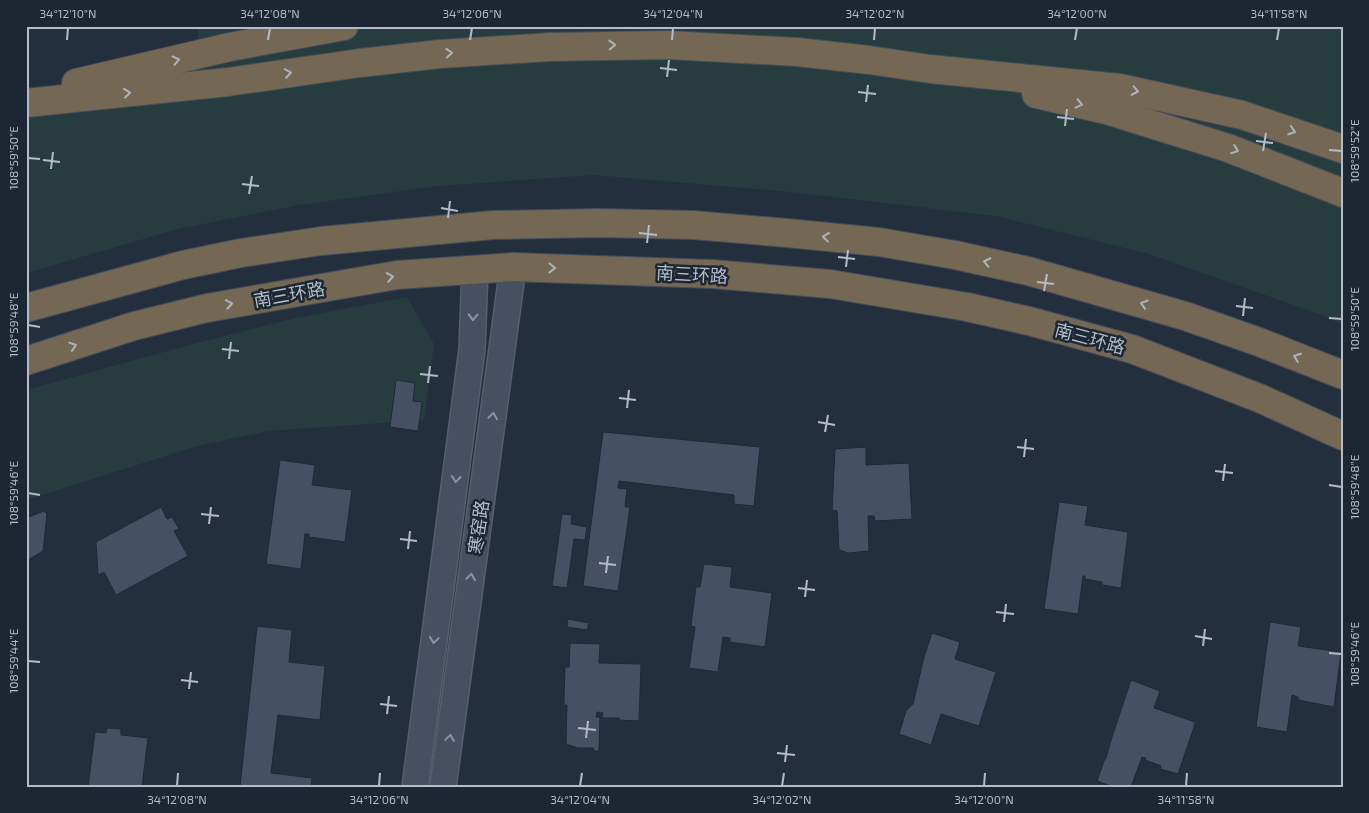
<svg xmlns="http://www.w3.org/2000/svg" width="1369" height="813" font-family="'Exo 2','Noto Sans SC',sans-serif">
<rect width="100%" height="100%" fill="#242f3e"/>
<g fill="#263c3f">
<path d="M 198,26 L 1343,26 L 1343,325 L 1324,316 L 1149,254 L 996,216 L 790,192 L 594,175 L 438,186 L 299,205 L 178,229 L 26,273 L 26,113 L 202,97 Z"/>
<path d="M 407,297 L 434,344 L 424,420 L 268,431 L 194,447 L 26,500 L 26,390 L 193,344 L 296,318 Z"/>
</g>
<g fill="#455162" stroke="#1f2835">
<path d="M 396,380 L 415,383 L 413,401 L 422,402 L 418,431 L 390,427 Z"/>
<path d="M 603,432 L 760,447 L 754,506 L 734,504 L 734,495 L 619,481 L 618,488 L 627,489 L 625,507 L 630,507 L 618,591 L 583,586 Z"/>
<path d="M 866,447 L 866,465 L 909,463 L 912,519 L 875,521 L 874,516 L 868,516 L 869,551 L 849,553 L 839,550 L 837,511 L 832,510 L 835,449 Z"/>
<path d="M 280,460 L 315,465 L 312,485 L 352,490 L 345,542 L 309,537 L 309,534 L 305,534 L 301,569 L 266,564 Z"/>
<path d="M 1059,502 L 1088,506 L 1085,525 L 1128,532 L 1121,588 L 1102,585 L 1102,582 L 1085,579 L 1085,576 L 1083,576 L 1078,614 L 1044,609 Z"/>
<path d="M 161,507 L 167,519 L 172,517 L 179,529 L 174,531 L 188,556 L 116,595 L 104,572 L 98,575 L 96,542 Z"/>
<path d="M 44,511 L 47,514 L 43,551 L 26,561 L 26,518 Z"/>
<path d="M 562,514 L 572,515 L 571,524 L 587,527 L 585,540 L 574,539 L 567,588 L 552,586 Z"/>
<path d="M 704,564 L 732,567 L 730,587 L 772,593 L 765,647 L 730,642 L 730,638 L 723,637 L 718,672 L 689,668 L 695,627 L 691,626 L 692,617 L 696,587 L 700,587 Z"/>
<path d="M 568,619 L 589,623 L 587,630 L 567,627 Z"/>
<path d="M 1270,622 L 1301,627 L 1298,646 L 1341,652 L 1334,707 L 1298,700 L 1298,697 L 1292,695 L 1287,732 L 1256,727 Z"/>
<path d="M 257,626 L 292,630 L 289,662 L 325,666 L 320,720 L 278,715 L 271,773 L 312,778 L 311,787 L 240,787 Z"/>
<path d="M 932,633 L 960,642 L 955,659 L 996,672 L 979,726 L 941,714 L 931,745 L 899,734 L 906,711 L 913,704 L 924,657 Z"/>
<path d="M 570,643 L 600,644 L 599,663 L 641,664 L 639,721 L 619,720 L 619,718 L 602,718 L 603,713 L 597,712 L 596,717 L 600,717 L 599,751 L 594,751 L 593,748 L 578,748 L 566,744 L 567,705 L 564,705 L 564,701 L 565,667 L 569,667 Z"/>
<path d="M 1131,680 L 1160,691 L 1154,708 L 1195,722 L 1195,724 L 1178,774 L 1160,769 L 1161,766 L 1145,760 L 1146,758 L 1142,757 L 1131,787 L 1114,787 L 1097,781 L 1104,761 L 1106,758 L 1112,737 Z"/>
<path d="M 107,728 L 121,729 L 121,735 L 148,738 L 142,787 L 88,787 L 95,732 L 106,733 Z"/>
</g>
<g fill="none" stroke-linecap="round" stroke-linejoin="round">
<g stroke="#565f6c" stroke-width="28">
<g id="secondary">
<path d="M 415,787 L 472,349 L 475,269"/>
<path d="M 443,787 L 513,267"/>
</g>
</g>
<g stroke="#434c59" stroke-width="30">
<g id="highway">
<path d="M 76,83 L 230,47 L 344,26"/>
<path d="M 1036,94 L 1106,110 L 1228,148 L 1343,193"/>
<path d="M 26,103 L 228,82 L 360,63 L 440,54 L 550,47 L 668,45 L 797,52 L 869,60 L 930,69 L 1120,88 L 1242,115 L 1343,149"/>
<path d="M 26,308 L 183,265 L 241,253 L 321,241 L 493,225 L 599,223 L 693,225 L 787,233 L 879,242 L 955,255 L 1028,271 L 1185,316 L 1259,342 L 1343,375"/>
<path d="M 26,361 L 134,326 L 207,308 L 397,275 L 513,267 L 712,274 L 830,284 L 967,307 L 1029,321 L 1132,349 L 1259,398 L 1343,436"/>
</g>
</g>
<use href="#secondary" stroke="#465061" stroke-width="25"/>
<use href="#highway" stroke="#746855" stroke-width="28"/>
</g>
<defs><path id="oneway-chevron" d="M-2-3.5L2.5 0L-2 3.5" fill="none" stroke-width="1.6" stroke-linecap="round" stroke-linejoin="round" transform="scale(1.25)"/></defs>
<g stroke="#aeb4bd">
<use href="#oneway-chevron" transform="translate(612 45) rotate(-1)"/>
<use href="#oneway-chevron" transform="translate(449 53) rotate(-4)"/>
<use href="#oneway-chevron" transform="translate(176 60) rotate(-13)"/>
<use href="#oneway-chevron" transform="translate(288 73) rotate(-8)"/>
<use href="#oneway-chevron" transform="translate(1135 91) rotate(12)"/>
<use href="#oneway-chevron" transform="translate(127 93) rotate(-6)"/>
<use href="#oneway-chevron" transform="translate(1079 104) rotate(13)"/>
<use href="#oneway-chevron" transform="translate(1292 131) rotate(18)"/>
<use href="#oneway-chevron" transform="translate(1235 150) rotate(21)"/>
<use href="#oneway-chevron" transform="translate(826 237) rotate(-174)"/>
<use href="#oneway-chevron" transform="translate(987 262) rotate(-168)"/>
<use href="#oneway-chevron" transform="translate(552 268) rotate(1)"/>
<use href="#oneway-chevron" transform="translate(390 277) rotate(-9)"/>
<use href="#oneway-chevron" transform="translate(229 304) rotate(-10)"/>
<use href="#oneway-chevron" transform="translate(1144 304) rotate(-163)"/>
<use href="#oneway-chevron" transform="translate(73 346) rotate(-18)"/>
<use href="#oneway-chevron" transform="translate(1297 357) rotate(-159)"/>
</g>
<g stroke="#8e96a5">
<use href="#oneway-chevron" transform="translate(473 317) rotate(92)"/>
<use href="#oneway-chevron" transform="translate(493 416) rotate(-82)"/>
<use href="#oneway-chevron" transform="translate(456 479) rotate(97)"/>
<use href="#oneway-chevron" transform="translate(471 577) rotate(-82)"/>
<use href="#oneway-chevron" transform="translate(434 640) rotate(98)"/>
<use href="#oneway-chevron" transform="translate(450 738) rotate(-82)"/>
</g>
<path fill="none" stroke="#b4bcc9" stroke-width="2" d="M 67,40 L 68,28M 268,40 L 270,28M 470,40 L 472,28M 672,40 L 673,28M 874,40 L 875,28M 1075,40 L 1077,28M 1277,40 L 1279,28M 660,68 L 677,70M 667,77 L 669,60M 858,92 L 876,94M 866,102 L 868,85M 1057,117 L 1074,119M 1065,126 L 1067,109M 1256,141 L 1273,143M 1329,150 L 1342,151M 1263,151 L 1266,133M 28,158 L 40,159M 43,160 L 60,162M 51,169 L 53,152M 242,184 L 259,186M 249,194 L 252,176M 441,208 L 458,211M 448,218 L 450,201M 639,233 L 657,235M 647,243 L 649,225M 838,257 L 855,259M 846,267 L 848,250M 1037,282 L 1054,284M 1044,291 L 1047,274M 1236,306 L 1253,308M 1243,316 L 1245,298M 1329,318 L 1342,319M 28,325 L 40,327M 222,349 L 239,351M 229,359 L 231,342M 420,374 L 438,376M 428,383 L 430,366M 619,398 L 636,400M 627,408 L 629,390M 818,422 L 835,425M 825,432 L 828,415M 1017,447 L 1034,449M 1024,457 L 1026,439M 1215,471 L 1233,473M 1223,481 L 1225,464M 1329,485 L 1342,487M 28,493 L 40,495M 201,514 L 219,516M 209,524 L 211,507M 400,539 L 417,541M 408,549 L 410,531M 599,563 L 616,565M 606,573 L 608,556M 798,588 L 815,590M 805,597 L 807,580M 996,612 L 1014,614M 1004,622 L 1006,604M 1195,636 L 1212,639M 1203,646 L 1205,629M 1329,653 L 1342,654M 28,661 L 40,662M 181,680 L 198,682M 189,689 L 191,672M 380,704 L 397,706M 387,714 L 389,696M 578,728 L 596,730M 586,738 L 588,721M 777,753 L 795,755M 785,762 L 787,745M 177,786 L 178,773M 379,786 L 380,773M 580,786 L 582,773M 782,786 L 784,773M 984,786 L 985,773M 1186,786 L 1187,773"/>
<g text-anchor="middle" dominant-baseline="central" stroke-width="5" stroke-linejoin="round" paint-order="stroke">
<g font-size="18" fill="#b4bcc9" stroke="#1d2633">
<text transform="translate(692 274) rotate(3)">南三环路</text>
<text transform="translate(289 294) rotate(-10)">南三环路</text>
<text transform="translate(1090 338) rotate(15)">南三环路</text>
<text transform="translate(478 527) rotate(-82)">寒窑路</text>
</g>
</g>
<rect width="1369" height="813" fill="none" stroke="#1d2633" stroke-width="55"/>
<rect x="28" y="28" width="1314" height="758" fill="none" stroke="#b4bcc9" stroke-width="2"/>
<g font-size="12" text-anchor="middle" fill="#b4bcc9">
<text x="68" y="18">34°12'10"N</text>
<text x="270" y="18">34°12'08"N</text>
<text x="472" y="18">34°12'06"N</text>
<text x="673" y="18">34°12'04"N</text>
<text x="875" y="18">34°12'02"N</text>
<text x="1077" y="18">34°12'00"N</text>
<text x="1279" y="18">34°11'58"N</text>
<text transform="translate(1355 151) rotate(-90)" y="4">108°59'52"E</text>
<text transform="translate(14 158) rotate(-90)" y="4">108°59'50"E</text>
<text transform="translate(1355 319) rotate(-90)" y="4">108°59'50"E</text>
<text transform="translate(14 325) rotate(-90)" y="4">108°59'48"E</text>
<text transform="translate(1355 487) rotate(-90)" y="4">108°59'48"E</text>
<text transform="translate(14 493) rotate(-90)" y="4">108°59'46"E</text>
<text transform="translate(1355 654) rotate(-90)" y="4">108°59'46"E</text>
<text transform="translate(14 661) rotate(-90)" y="4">108°59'44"E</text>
<text x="177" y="804">34°12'08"N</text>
<text x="379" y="804">34°12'06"N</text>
<text x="580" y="804">34°12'04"N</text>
<text x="782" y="804">34°12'02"N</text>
<text x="984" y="804">34°12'00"N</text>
<text x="1186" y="804">34°11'58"N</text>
</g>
</svg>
